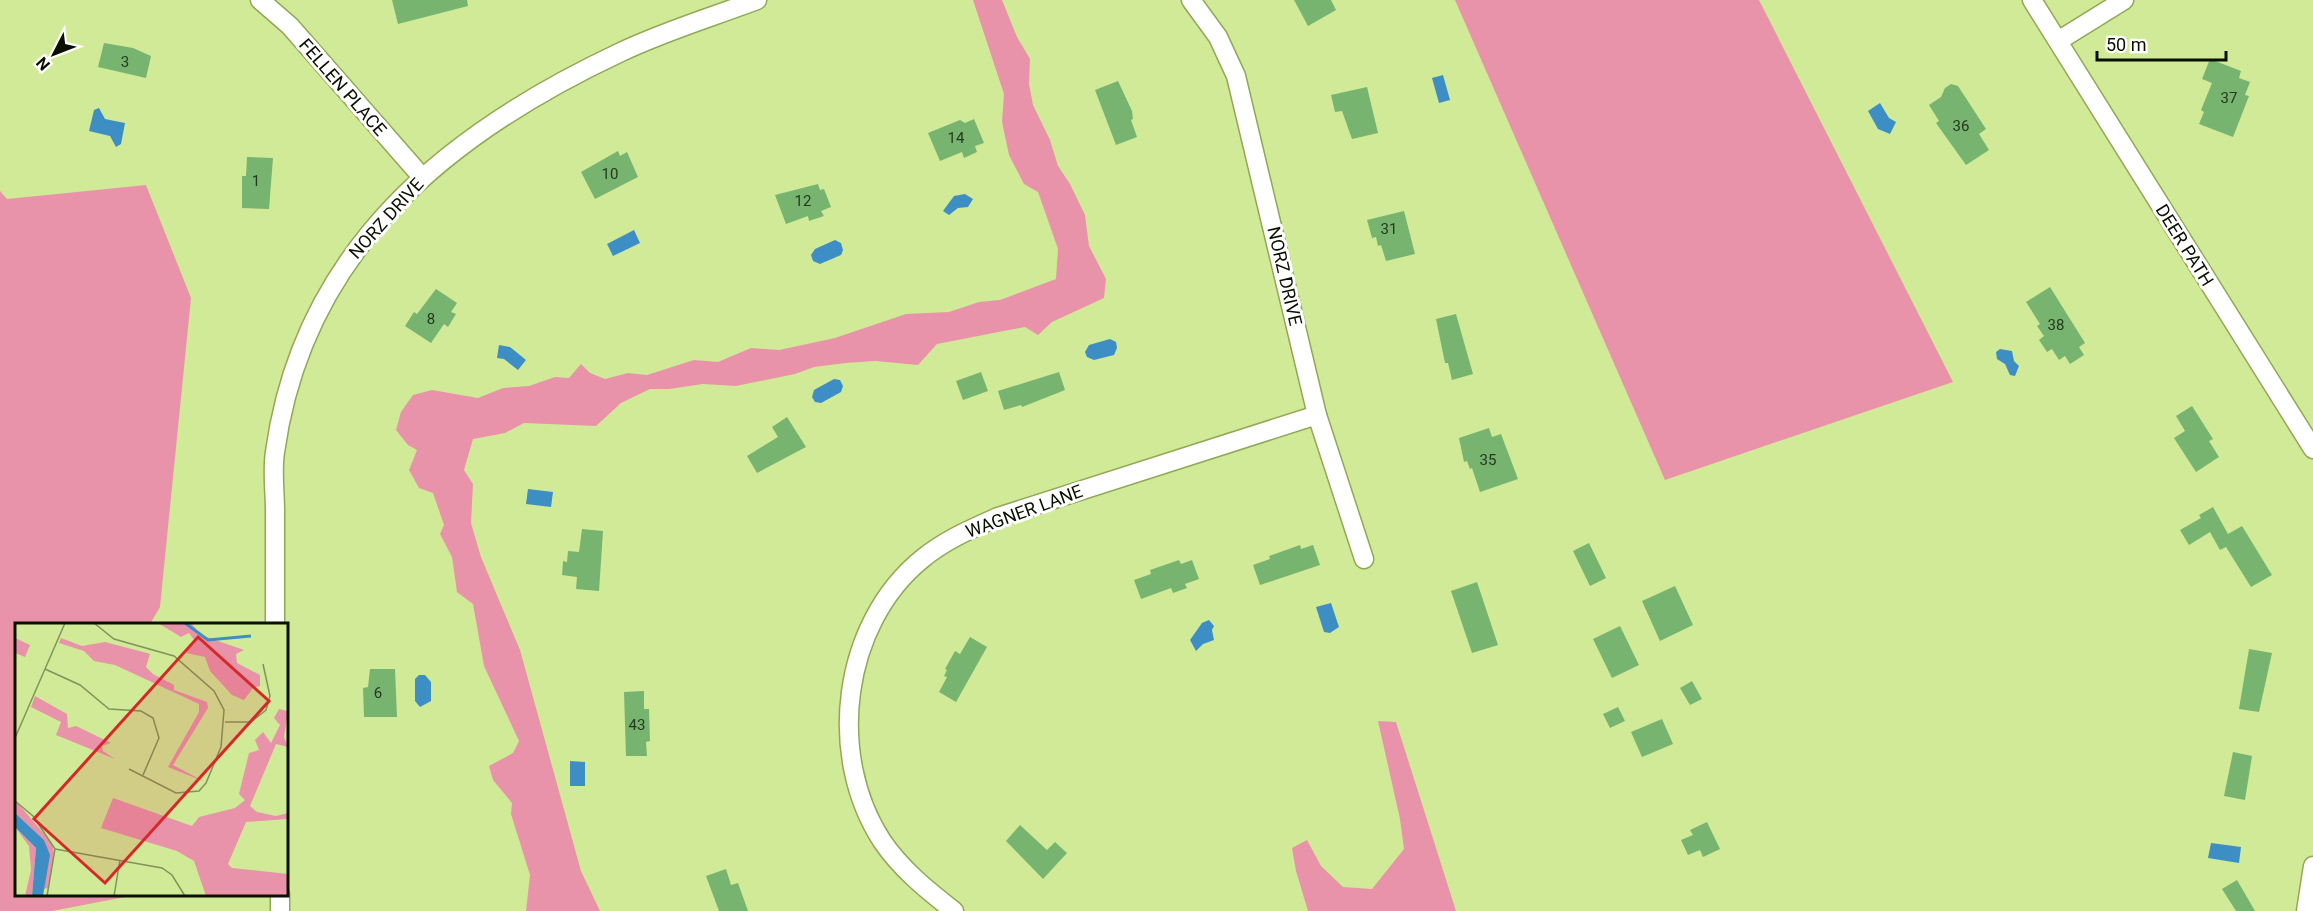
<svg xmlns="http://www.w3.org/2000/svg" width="2313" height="911" font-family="Roboto,sans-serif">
<rect width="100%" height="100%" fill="#d1ea97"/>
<g fill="#e993ab">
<path d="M 973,0 L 1002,0 L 1017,37 L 1030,59 L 1029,84 L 1033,105 L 1050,140 L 1058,166 L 1070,184 L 1085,215 L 1089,246 L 1106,279 L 1104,298 L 1052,322 L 1038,335 L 1025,327 L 937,344 L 918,365 L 875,361 L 846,363 L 814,367 L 795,374 L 736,386 L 703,384 L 669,389 L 650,389 L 621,403 L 596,426 L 524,423 L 505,433 L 473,439 L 464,470 L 473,484 L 471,523 L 481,557 L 520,650 L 581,871 L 600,911 L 526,911 L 530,875 L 511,814 L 512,803 L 493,780 L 489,766 L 513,753 L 519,741 L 484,666 L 473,604 L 457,592 L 452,557 L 440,534 L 444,525 L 433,493 L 419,488 L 409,470 L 417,450 L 408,445 L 396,430 L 401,412 L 413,395 L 432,390 L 478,398 L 503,388 L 529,386 L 555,377 L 569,378 L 581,364 L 590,373 L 605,379 L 628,373 L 647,375 L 694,360 L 718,362 L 751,348 L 779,350 L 835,338 L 906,314 L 949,312 L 979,302 L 1000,300 L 1056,279 L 1058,249 L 1038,192 L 1024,184 L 1009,155 L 1002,122 L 1004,94 Z"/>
<path d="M 1455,0 L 1759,0 L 1953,382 L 1665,480 Z"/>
<path d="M 146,185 L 191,298 L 160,607 L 150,624 L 16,624 L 16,894 L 136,895 L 52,911 L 0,911 L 0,191 L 7,199 Z"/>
<path d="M 1378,721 L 1396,722 L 1456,911 L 1308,911 L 1296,871 L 1292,848 L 1307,840 L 1321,866 L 1343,887 L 1372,889 L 1404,849 L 1400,819 Z"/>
</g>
<g fill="#3d8ec5">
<path d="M 1443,75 L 1450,100 L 1439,103 L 1432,78 Z"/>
<path d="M 1880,103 L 1889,118 L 1896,122 L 1890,134 L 1878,129 L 1868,111 Z"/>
<path d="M 99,108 L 105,119 L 125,123 L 121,144 L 116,147 L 110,136 L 89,131 L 94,110 Z"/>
<path d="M 965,194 L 973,199 L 968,207 L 958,208 L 949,215 L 943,211 L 954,196 Z"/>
<path d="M 634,230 L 640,243 L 613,256 L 607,244 Z"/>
<path d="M 835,240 L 841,243 L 843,250 L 841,255 L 820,264 L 813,261 L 811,255 L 815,249 Z"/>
<path d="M 1110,339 L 1116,342 L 1117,348 L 1114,355 L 1094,360 L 1087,357 L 1085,352 L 1089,345 Z"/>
<path d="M 499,345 L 510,347 L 526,360 L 518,370 L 504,359 L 497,358 Z"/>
<path d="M 2000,349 L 2012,351 L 2014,361 L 2019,366 L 2015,376 L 2010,375 L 2005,364 L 1997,359 L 1996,352 Z"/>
<path d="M 834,379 L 840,380 L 843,386 L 841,392 L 821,403 L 815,402 L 812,397 L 814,390 Z"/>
<path d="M 528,489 L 553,492 L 551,507 L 526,504 Z"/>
<path d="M 1331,603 L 1339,627 L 1330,633 L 1324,632 L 1316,607 Z"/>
<path d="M 1209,620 L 1214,626 L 1212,630 L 1214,640 L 1203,644 L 1196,651 L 1190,640 L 1202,623 Z"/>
<path d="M 419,675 L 425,675 L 431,682 L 431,701 L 420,707 L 415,701 L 415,679 Z"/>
<path d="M 570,761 L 585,762 L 585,786 L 570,786 Z"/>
<path d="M 2211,843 L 2241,847 L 2239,863 L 2208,858 Z"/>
</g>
<g fill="#77b470">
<path d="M 392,0 L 467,0 L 468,6 L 398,24 Z"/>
<path d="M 1294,0 L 1331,0 L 1336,10 L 1308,26 Z"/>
<path d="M 104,43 L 133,48 L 151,56 L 146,78 L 98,67 Z"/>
<path d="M 2210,59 L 2241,71 L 2239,78 L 2250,82 L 2245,95 L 2249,96 L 2233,137 L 2199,124 L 2204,112 L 2201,110 L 2212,83 L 2202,79 Z"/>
<path d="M 1118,81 L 1132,111 L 1133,119 L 1131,120 L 1137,137 L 1116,145 L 1095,90 Z"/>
<path d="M 1951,84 L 1958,86 L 1986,129 L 1979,134 L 1989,150 L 1966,165 L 1936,123 L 1939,121 L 1929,105 L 1941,97 L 1945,88 Z"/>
<path d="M 1367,87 L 1378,133 L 1352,139 L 1342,111 L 1335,112 L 1331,95 Z"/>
<path d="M 974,119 L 984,143 L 975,146 L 977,152 L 964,158 L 962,152 L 940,161 L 928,133 L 960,120 L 965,123 Z"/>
<path d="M 618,151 L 620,156 L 627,152 L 638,177 L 595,199 L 581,172 Z"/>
<path d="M 247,157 L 273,158 L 269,209 L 242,208 L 242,176 L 246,176 Z"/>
<path d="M 818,184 L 820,190 L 824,189 L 831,207 L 821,211 L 824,216 L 809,221 L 808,216 L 786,224 L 775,195 Z"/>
<path d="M 1404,211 L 1415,254 L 1386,261 L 1381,245 L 1378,246 L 1376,237 L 1372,238 L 1367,220 Z"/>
<path d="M 2050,287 L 2085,343 L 2079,347 L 2084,355 L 2070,364 L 2065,356 L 2059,360 L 2052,349 L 2047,352 L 2039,340 L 2044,336 L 2037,326 L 2040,324 L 2026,302 Z"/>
<path d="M 436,289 L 457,303 L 451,312 L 456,314 L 448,327 L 444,324 L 431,343 L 405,326 L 414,312 L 417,314 Z"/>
<path d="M 1456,314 L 1473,374 L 1452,380 L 1448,363 L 1445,363 L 1436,319 Z"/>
<path d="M 981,372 L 988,391 L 963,400 L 956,381 Z"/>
<path d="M 1059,372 L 1065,390 L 1022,407 L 1021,405 L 1004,410 L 998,391 Z"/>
<path d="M 2192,406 L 2213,439 L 2209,441 L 2219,457 L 2196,472 L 2174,438 L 2185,431 L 2176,416 Z"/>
<path d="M 787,417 L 806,447 L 757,473 L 747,456 L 778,437 L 772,427 Z"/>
<path d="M 1489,428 L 1492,437 L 1501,434 L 1518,479 L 1480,492 L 1472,468 L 1470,469 L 1467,461 L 1464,462 L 1459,438 Z"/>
<path d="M 2213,507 L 2228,534 L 2242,526 L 2272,575 L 2251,587 L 2226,547 L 2220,550 L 2210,532 L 2189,545 L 2180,530 L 2201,518 L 2199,515 Z"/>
<path d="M 582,529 L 603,531 L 599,591 L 576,589 L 577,577 L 562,575 L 563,561 L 567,562 L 568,551 L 579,552 Z"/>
<path d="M 1589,543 L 1606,578 L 1590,586 L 1573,551 Z"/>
<path d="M 1300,545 L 1301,549 L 1313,545 L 1320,565 L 1260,585 L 1253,565 L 1270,559 L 1269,556 Z"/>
<path d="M 1179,560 L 1181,564 L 1192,560 L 1199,579 L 1185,584 L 1187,588 L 1173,593 L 1171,588 L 1141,599 L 1134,580 L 1151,574 L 1150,570 Z"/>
<path d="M 1477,582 L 1498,645 L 1472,653 L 1451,591 Z"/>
<path d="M 1675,586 L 1693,625 L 1660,641 L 1642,601 Z"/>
<path d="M 1620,626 L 1639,665 L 1612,678 L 1593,639 Z"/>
<path d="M 970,637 L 987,647 L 956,702 L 939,692 L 947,677 L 944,676 L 947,670 L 945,669 L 955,651 L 960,654 Z"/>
<path d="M 2249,649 L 2272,653 L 2259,712 L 2239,709 Z"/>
<path d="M 370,669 L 395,669 L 397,717 L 364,717 L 363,688 L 368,687 Z"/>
<path d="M 1692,681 L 1702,699 L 1690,705 L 1680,688 Z"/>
<path d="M 644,691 L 644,709 L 649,709 L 650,741 L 646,742 L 647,756 L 626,756 L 624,692 Z"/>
<path d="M 1618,707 L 1625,721 L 1610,728 L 1603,714 Z"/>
<path d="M 1662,719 L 1673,744 L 1642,757 L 1631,732 Z"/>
<path d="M 2233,752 L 2252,756 L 2245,800 L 2224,796 Z"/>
<path d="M 1707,822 L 1720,849 L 1703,857 L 1700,850 L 1688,855 L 1681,840 L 1693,835 L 1690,830 Z"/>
<path d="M 1020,825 L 1047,850 L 1055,842 L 1067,853 L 1043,879 L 1006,841 Z"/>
<path d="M 726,869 L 731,885 L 738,883 L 748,911 L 719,911 L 706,876 Z"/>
<path d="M 2237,880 L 2255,911 L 2236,911 L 2222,889 Z"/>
</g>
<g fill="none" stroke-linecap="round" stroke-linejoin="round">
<g stroke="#91a857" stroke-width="21">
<g id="minor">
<path d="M 260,0 L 290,26 L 422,177"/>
<path d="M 1191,0 L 1218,37 L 1236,76 L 1317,415 L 1364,559"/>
<path d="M 2032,0 L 2313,449"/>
<path d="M 2058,41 L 2124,0"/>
<path d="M 275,624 C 275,587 275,549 275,511 C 275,492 272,471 275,452 C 303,250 446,134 621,52 C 665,31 712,17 757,0"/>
<path d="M 280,894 L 280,911"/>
<path d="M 954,911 C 927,890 901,869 882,841 C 826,755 842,624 922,559 C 945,540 971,529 998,517 L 1317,415"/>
<path d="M 2306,911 L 2313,866"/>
</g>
</g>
<use href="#minor" stroke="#fff" stroke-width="18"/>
</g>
<g text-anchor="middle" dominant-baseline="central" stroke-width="6" stroke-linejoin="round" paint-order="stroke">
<g font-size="15" fill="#25391c">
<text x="125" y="62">3</text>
<text x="2229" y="98">37</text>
<text x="1961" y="126">36</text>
<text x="956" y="138">14</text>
<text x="610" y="174">10</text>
<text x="256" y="181">1</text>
<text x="803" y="201">12</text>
<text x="1389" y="229">31</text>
<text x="431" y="319">8</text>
<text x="2056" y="325">38</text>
<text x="1488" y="460">35</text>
<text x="378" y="693">6</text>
<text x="637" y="725">43</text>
</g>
<g font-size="18" fill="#0a1000" stroke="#fff">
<text transform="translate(343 87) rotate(49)">FELLEN PLACE</text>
<text transform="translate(386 218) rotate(-48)">NORZ DRIVE</text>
<text transform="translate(2185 245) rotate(58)">DEER PATH</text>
<text transform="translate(1285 276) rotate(77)">NORZ DRIVE</text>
<text transform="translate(1024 511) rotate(-20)">WAGNER LANE</text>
</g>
</g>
<g transform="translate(15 623)">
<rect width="273" height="273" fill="#d1ea97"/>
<path d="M 143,0 L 176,0 L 186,12 L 229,27 L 221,31 L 222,40 L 245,52 L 245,63 L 238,65 L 229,77 L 217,72 L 195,48 L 190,34 L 171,30 L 179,17 L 174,10 L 166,14 ZM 0,15 L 15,22 L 10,34 L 0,30 ZM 46,15 L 67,23 L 90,19 L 132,30 L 135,31 L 131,44 L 138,51 L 159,62 L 159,67 L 192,79 L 193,85 L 158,142 L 190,159 L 153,144 L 184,89 L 184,81 L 100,42 L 79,38 L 69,28 L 44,20 ZM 20,73 L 52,91 L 53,105 L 61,103 L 96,120 L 87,123 L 88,128 L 100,136 L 41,112 L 46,99 L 16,84 ZM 264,86 L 273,88 L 269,114 L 273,124 L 261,121 L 235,183 L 242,189 L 261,193 L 273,190 L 273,196 L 231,199 L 213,241 L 217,245 L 273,251 L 273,273 L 191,273 L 179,238 L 162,228 L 86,205 L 98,175 L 177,203 L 184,194 L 220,185 L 230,177 L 224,171 L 234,130 L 244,127 L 240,117 L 248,109 L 256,120 L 265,102 L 259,95 ZM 0,177 L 37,220 L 39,230 L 33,265 L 29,266 L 34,232 L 29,217 L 0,190 ZM 0,204 L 21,225 L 17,273 L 10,273 L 16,247 L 14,223 Z" fill="#e993ab"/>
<path d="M 0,190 L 29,217 L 35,232 L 28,273 L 17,273 L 21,225 L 0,204 Z" fill="#3d8ec5"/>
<path fill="none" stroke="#3d8ec5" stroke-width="3" d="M 170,0 L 193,17 L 236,13"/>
<path fill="none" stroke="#81935b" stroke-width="1.5" d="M 79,0 L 99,16 L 159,33 L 199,68 L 209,87 L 206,124 L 191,160 L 184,168 L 161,170 L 114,146M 30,46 L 65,62 L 94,86 L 126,88 L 138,95 L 144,115 L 128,152M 210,99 L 236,99 L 251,87 L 255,73 L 248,41M 0,115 L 50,0M 0,178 L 18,193 L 40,226 L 32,273M 40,226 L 147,245 L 157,252 L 170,273M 99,273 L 105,237"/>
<path fill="#d62828" fill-opacity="0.15" stroke="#d62828" stroke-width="3" d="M 183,14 L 254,78 L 90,260 L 19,196 Z"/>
<rect width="273" height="273" fill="none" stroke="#0a1000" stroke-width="3"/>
</g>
<g transform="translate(54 54) rotate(228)" stroke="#ffffff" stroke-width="4.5" paint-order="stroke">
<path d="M0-4.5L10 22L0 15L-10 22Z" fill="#0a1000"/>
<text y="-9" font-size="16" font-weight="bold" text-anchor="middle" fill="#0a1000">N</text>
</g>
<path d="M2097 51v9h129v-9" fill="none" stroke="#0a1000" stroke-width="3"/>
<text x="2106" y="51" font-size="18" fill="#0a1000" stroke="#ffffff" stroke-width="4.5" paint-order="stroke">50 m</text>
</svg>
